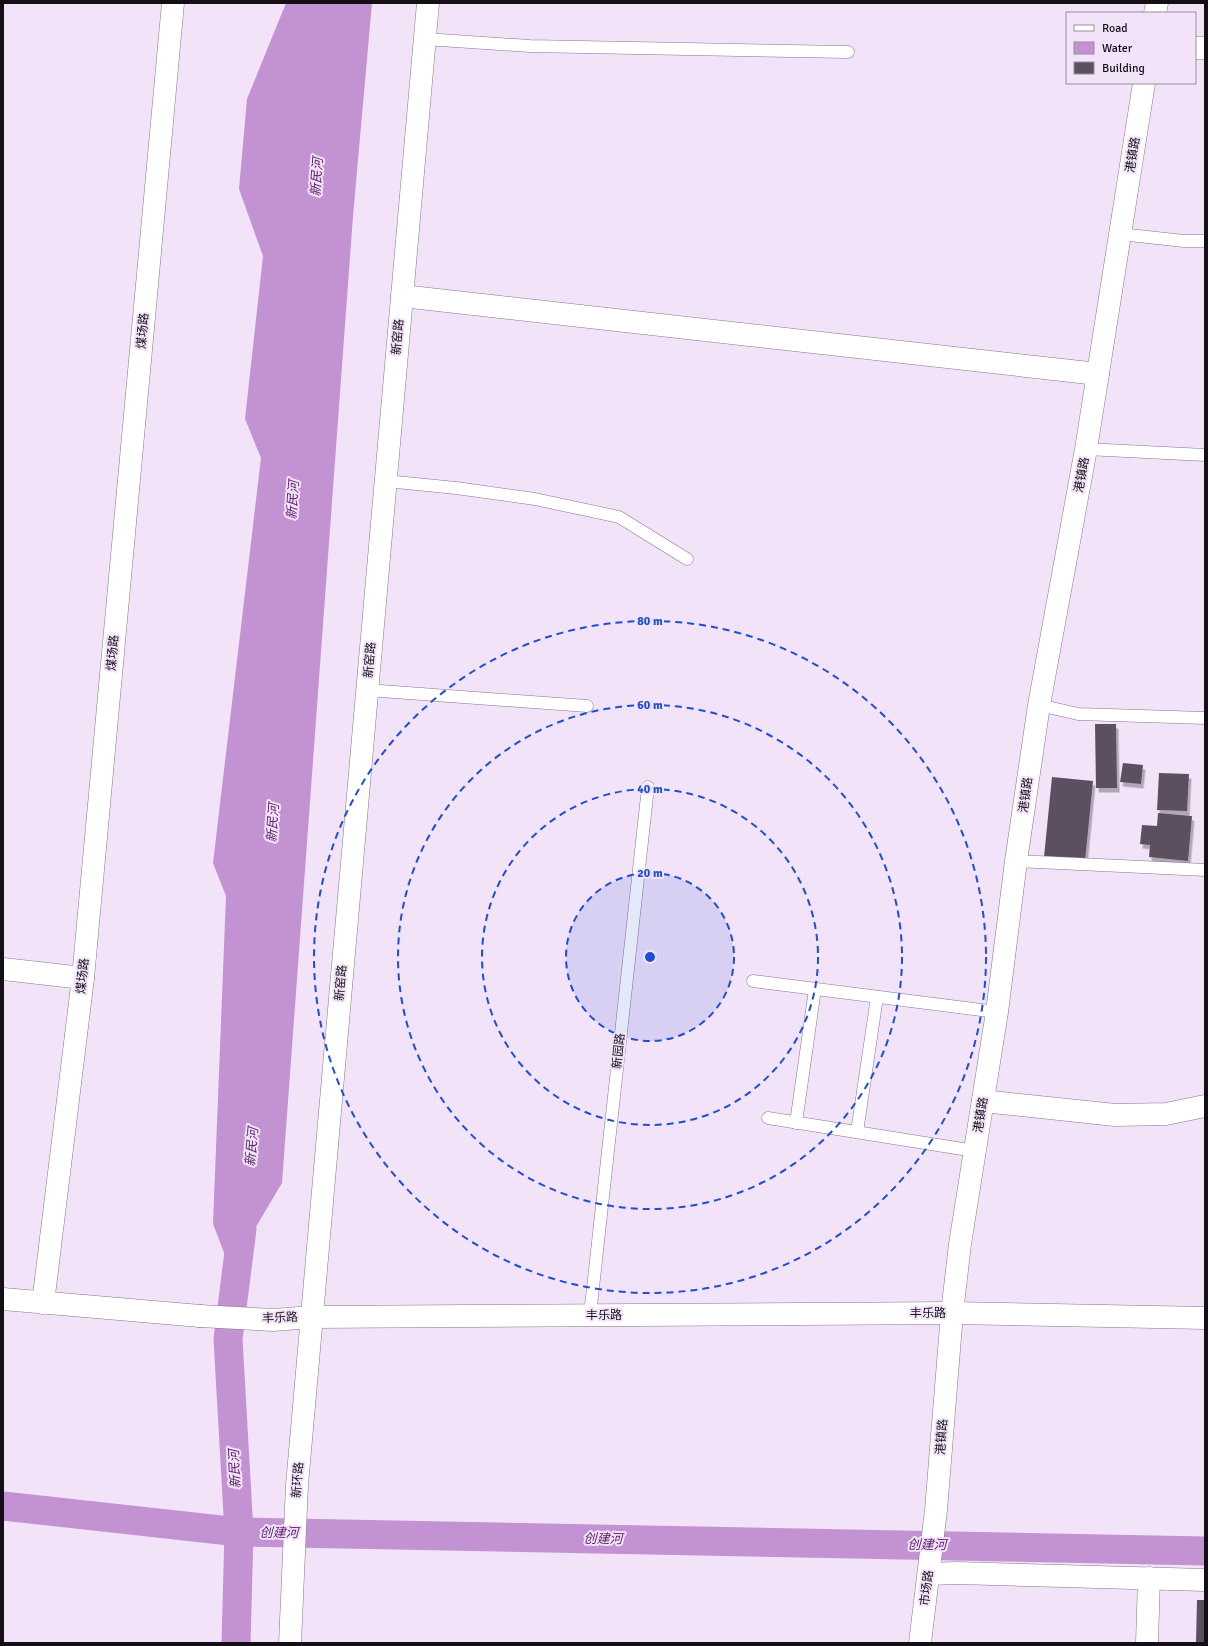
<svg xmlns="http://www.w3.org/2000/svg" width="1208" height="1646" font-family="Signika,'Noto Sans SC',sans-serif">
<defs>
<filter id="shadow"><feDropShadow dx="2.5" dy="4.5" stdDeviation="0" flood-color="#0004"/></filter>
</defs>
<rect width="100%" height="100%" fill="#f2e3f8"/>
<path fill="#c392d3" d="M 286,3 L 372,3 L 353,216 L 282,1183 L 251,1235 L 245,1270 L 230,1268 L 213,1224 L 226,896 L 213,863 L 261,458 L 245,419 L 263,256 L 239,189 L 247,99 Z"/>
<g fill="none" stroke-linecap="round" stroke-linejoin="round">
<g stroke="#c392d3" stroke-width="29">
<path d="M 3,1506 L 239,1532 L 1205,1551"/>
<path d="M 236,1643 L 239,1532 L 228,1339 L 242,1229"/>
</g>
</g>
<g fill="#5c4f60" filter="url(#shadow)">
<path d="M 1095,724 L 1116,724 L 1117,788 L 1096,788 Z"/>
<path d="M 1123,763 L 1143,765 L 1141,784 L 1120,782 Z"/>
<path d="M 1159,773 L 1189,774 L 1187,811 L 1157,810 Z"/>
<path d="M 1052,777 L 1093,781 L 1085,861 L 1044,857 Z"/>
<path d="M 1158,813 L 1192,816 L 1188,861 L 1149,857 L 1150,845 L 1140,844 L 1142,825 L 1157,826 Z"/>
<path d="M 1197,1600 L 1205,1600 L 1205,1643 L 1196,1643 Z"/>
</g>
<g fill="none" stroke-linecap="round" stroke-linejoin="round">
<g stroke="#85778a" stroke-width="13">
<g id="lane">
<path d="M 425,39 L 530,46 L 848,52"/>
<path d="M 1120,234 L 1184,241 L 1205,241"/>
<path d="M 1086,449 L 1205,455"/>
<path d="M 386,481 L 456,488 L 535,499 L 619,517 L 687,559"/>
<path d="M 367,690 L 587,706"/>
<path d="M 1039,705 L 1078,714 L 1205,718"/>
<path d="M 1016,861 L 1205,870"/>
<path d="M 753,981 L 997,1012"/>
<path d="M 768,1118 L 975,1151"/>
<path d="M 796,1123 L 815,989"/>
<path d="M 857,1132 L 877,997"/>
<path d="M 590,1315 L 648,787"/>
</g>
</g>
<g stroke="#85778a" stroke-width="23">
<g id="street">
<path d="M 1155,13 L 1157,3"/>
<path d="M 1195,48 L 1205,48"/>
<path d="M 402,296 L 1098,374"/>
<path d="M 3,969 L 83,978"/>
<path d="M 983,1101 L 1115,1115 L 1166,1114 L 1205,1106"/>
<path d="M 43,1303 L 83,978 L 173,3"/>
<path d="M 200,1316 L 273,1320 L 312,1317 L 952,1313 L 1205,1318"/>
<path d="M 929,1574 L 957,1573 L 1205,1580"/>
<path d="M 290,1643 L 297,1485 L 428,3"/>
<path d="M 920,1643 L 936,1510 L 952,1313 L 960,1244 L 997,1012 L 1016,861 L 1039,705 L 1086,449 L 1144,83"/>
<path d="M 1147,1643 L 1149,1578"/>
</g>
</g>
<g stroke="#85778a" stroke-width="23">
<path id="secondary" d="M 3,1299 L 200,1316"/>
</g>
<use href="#lane" stroke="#fff" stroke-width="12"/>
<use href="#street" stroke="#fff" stroke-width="22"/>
<use href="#secondary" stroke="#fff" stroke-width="22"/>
</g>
<circle cx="650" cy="957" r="84" fill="#1d4ed8" fill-opacity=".12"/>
<g fill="none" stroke="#1d4ed8" stroke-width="2" stroke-dasharray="7 5">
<circle cx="650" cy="957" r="84"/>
<circle cx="650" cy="957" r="168"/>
<circle cx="650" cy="957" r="252"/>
<circle cx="650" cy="957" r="336"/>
</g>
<g text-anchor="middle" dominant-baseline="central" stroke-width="4" stroke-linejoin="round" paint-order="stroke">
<g font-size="12" fill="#140f16" stroke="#f2e3f8">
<text transform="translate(1133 155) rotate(-81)">港镇路</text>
<text transform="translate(143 331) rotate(-85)">煤场路</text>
<text transform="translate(398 337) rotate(-85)">新窑路</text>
<text transform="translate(1082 475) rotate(-80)">港镇路</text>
<text transform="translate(113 653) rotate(-85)">煤场路</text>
<text transform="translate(370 660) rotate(-85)">新窑路</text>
<text transform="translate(1026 795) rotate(-82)">港镇路</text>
<text transform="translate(83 976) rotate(-84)">煤场路</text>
<text transform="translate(341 983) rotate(-85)">新窑路</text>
<text transform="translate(619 1051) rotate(-84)">新园路</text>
<text transform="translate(981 1115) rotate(-81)">港镇路</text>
<text x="928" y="1313">丰乐路</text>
<text x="604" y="1315">丰乐路</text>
<text transform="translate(280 1318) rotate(-2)">丰乐路</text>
<text transform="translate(942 1437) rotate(-86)">港镇路</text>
<text transform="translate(298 1480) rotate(-86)">新环路</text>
<text transform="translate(927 1588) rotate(-83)">市场路</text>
</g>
<g font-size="13" font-style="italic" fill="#5d216f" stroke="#f2e3f8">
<text transform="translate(317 177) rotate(-86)">新民河</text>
<text transform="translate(293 500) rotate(-86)">新民河</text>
<text transform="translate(273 823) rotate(-86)">新民河</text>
<text transform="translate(252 1147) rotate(-85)">新民河</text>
<text transform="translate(235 1469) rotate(-93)">新民河</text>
<text transform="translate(279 1533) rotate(1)">创建河</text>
<text transform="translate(603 1539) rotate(1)">创建河</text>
<text transform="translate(927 1545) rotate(1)">创建河</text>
</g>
</g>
<circle cx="650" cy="957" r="6" fill="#1d4ed8" stroke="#f2e3f8" stroke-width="2"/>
<g font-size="12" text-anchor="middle" font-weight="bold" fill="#1d4ed8" stroke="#f2e3f8" stroke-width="4" stroke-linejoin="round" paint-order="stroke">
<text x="650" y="625">80 m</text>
<text x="650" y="709">60 m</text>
<text x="650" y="793">40 m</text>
<text x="650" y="877">20 m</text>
</g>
<rect width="1208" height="1646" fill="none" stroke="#140f16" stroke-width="8"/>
<rect x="1066" y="12" width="130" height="72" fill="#f2e3f8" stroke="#998e9e"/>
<rect x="1074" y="25" width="20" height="6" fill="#ffffff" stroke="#998e9e"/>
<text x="1102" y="32" font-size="12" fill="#140f16">Road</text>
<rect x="1074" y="42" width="20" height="12" fill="#c392d3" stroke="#998e9e"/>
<text x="1102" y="52" font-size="12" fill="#140f16">Water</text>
<rect x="1074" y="62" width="20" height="12" fill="#5c4f60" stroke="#998e9e"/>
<text x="1102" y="72" font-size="12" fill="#140f16">Building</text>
</svg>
